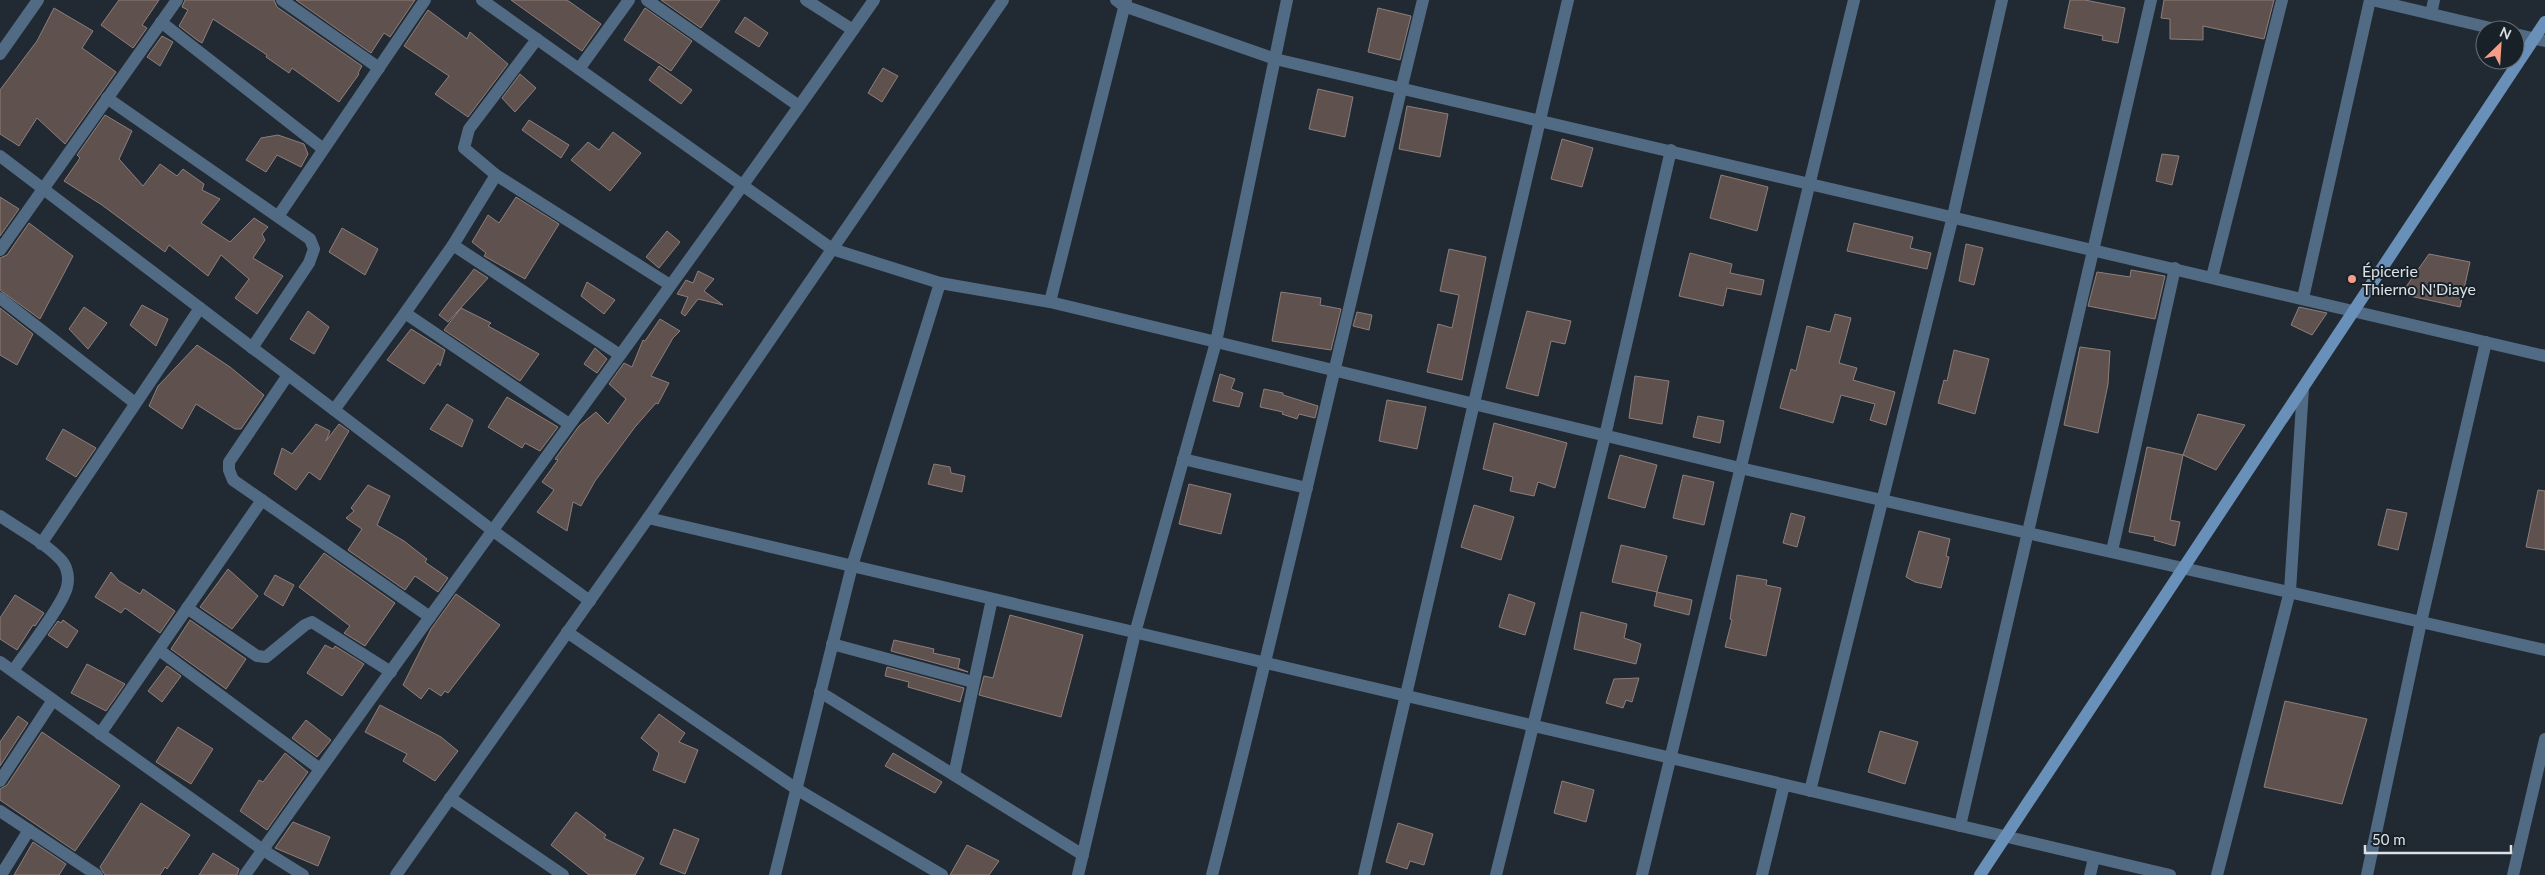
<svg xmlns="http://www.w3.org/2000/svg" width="2545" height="875" font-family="Lato,sans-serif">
<rect width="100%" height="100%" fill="#212a32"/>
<g fill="#5f514d" stroke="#8e7e7b">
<path d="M 119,0 L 159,0 L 142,25 L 147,28 L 133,48 L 101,25 Z"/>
<path d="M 185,0 L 274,0 L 277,7 L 362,66 L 358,73 L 359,74 L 339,102 L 292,68 L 289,73 L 266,57 L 267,55 L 213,19 L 202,43 L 197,40 L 179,26 L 188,10 L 182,7 Z"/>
<path d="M 296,0 L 415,0 L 390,37 L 384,33 L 371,53 Z"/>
<path d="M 511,0 L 567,0 L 601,24 L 582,51 Z"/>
<path d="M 661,0 L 720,0 L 701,28 Z"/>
<path d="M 2070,0 L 2085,0 L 2125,8 L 2118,43 L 2102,40 L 2103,36 L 2064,28 Z"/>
<path d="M 2164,0 L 2274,0 L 2264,39 L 2203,26 L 2203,40 L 2170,39 L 2170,19 L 2161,18 Z"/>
<path d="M 54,8 L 93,31 L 82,48 L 116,72 L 65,144 L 37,118 L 19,146 L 0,134 L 0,90 L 37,41 Z"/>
<path d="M 645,8 L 692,41 L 671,71 L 624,40 Z"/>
<path d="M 1378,8 L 1411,16 L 1400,60 L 1368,52 Z"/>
<path d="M 428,10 L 467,39 L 470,32 L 508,64 L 468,117 L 435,94 L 449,76 L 404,46 Z"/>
<path d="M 745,17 L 768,33 L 759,47 L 735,32 Z"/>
<path d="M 162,36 L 173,42 L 160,66 L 147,57 Z"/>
<path d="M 659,66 L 692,90 L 681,104 L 649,80 Z"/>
<path d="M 883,68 L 898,76 L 882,102 L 868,93 Z"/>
<path d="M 520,74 L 536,88 L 515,112 L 502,98 Z"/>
<path d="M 1318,89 L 1353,97 L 1345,137 L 1309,129 Z"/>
<path d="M 1407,106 L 1448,114 L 1440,157 L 1399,149 Z"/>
<path d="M 105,115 L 132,131 L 119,159 L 143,186 L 160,164 L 177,176 L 183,169 L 204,184 L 202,190 L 220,199 L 201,223 L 230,242 L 254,218 L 268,227 L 262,234 L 265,240 L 253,258 L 283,276 L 257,314 L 235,298 L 249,279 L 221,255 L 208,276 L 169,245 L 165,252 L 102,205 L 64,181 L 80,158 L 77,155 Z"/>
<path d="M 529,120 L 569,145 L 561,158 L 522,130 Z"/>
<path d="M 613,132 L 641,153 L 610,191 L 571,160 L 588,142 L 599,150 Z"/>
<path d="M 278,135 L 304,144 L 308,154 L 301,167 L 277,155 L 266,172 L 246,160 L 261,138 Z"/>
<path d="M 1562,139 L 1593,148 L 1582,187 L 1551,179 Z"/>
<path d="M 2162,154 L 2179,156 L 2172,185 L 2156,181 Z"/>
<path d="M 1721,175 L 1768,187 L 1757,231 L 1710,218 Z"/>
<path d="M 0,197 L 19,209 L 0,236 Z"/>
<path d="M 516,197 L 559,224 L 525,279 L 484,256 L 486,253 L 472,242 L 488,215 L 499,223 Z"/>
<path d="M 29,223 L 73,256 L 40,319 L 0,290 L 0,258 L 7,255 Z"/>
<path d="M 1854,223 L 1913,237 L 1910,248 L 1931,253 L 1927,269 L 1847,251 Z"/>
<path d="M 342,228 L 378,249 L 365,275 L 329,252 Z"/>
<path d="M 667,231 L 680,242 L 659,268 L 646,257 Z"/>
<path d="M 1966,244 L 1983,248 L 1974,285 L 1959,281 Z"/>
<path d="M 1449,249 L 1486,257 L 1462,380 L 1427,372 L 1438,324 L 1452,328 L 1459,295 L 1440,291 Z"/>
<path d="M 1690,253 L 1732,264 L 1730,273 L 1764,280 L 1761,295 L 1727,288 L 1723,306 L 1679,296 Z"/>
<path d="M 2429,254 L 2470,262 L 2460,307 L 2401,294 Z"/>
<path d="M 474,269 L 488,278 L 448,322 L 439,315 Z"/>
<path d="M 2131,270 L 2165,276 L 2155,319 L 2088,306 L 2097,272 L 2130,277 Z"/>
<path d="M 698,271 L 714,279 L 704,291 L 723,305 L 698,299 L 685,316 L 681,313 L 688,297 L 677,294 L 686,280 L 693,283 Z"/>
<path d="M 587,282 L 615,300 L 604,314 L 581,296 Z"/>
<path d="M 1281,292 L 1321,298 L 1320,305 L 1341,309 L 1331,350 L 1272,341 Z"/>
<path d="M 142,305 L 168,319 L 156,346 L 130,325 Z"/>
<path d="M 84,307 L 107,323 L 88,349 L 69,329 Z"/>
<path d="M 2299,307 L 2327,313 L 2312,335 L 2291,325 Z"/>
<path d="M 0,308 L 33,334 L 17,365 L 0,355 Z"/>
<path d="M 461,308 L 491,323 L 488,326 L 539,354 L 520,381 L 444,330 Z"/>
<path d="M 308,311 L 329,327 L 314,354 L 290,339 Z"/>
<path d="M 1527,311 L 1571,321 L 1565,344 L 1551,341 L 1538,396 L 1506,388 Z"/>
<path d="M 1357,312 L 1372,315 L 1369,330 L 1353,326 Z"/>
<path d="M 1835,314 L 1851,318 L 1839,363 L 1857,368 L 1853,380 L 1895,392 L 1886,425 L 1870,420 L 1875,404 L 1841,395 L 1833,423 L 1780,408 L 1791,369 L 1796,371 L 1807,326 L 1830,332 Z"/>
<path d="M 660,319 L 680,331 L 673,338 L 651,376 L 669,383 L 658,404 L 656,403 L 635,427 L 595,481 L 581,506 L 573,502 L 567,531 L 537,512 L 554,490 L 542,482 L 558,460 L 555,459 L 579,426 L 596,412 L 608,424 L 626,399 L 609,384 L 624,363 L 632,367 L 643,340 L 645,341 Z"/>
<path d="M 411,329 L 445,350 L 440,366 L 438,363 L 424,384 L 387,360 Z"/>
<path d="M 197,345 L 230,367 L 264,395 L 241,429 L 235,429 L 196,404 L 182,429 L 149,406 L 158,386 Z"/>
<path d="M 2080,347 L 2110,351 L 2108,384 L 2098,433 L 2064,425 Z"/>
<path d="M 595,348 L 607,359 L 597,373 L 584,364 Z"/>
<path d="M 1954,350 L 1989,359 L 1975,414 L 1938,403 L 1944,380 L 1947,381 Z"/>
<path d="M 1220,374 L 1235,379 L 1231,389 L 1243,393 L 1239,407 L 1213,401 Z"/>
<path d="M 1635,376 L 1669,381 L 1662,424 L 1629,418 Z"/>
<path d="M 1264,389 L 1283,393 L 1283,395 L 1318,406 L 1315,418 L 1299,414 L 1297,419 L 1282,414 L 1283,412 L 1260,407 Z"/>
<path d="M 507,397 L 558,427 L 540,451 L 525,443 L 522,448 L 488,427 Z"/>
<path d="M 1387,400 L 1426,407 L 1417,449 L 1379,441 Z"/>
<path d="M 447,404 L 473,420 L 462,447 L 430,429 Z"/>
<path d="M 2198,414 L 2245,425 L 2216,470 L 2183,455 Z"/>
<path d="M 1698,416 L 1724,421 L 1720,443 L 1693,437 Z"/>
<path d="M 1494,423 L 1567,443 L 1555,488 L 1538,482 L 1534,496 L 1510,491 L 1513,477 L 1483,469 Z"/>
<path d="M 316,424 L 330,431 L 326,441 L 339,424 L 349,431 L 320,480 L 309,472 L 296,490 L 274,474 L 282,448 L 292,454 Z"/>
<path d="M 63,429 L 96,448 L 76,477 L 46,459 Z"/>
<path d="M 2147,447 L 2183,455 L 2170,520 L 2180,522 L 2175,546 L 2154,540 L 2155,537 L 2129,532 Z"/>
<path d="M 1620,455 L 1657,465 L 1645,508 L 1608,498 Z"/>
<path d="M 934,464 L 950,467 L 951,473 L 965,476 L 962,492 L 928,484 Z"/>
<path d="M 1683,475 L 1714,482 L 1704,525 L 1673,518 Z"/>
<path d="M 1189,484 L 1231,494 L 1221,534 L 1179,524 Z"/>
<path d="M 368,485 L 390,496 L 377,525 L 404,541 L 427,559 L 425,562 L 448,578 L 438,592 L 415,576 L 405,590 L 348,550 L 362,529 L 346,518 L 354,511 L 351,508 Z"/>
<path d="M 2538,490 L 2545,491 L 2545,550 L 2526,547 Z"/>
<path d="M 1474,505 L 1514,517 L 1501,560 L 1461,547 Z"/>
<path d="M 2387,509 L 2407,513 L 2398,550 L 2378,545 Z"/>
<path d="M 1791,513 L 1805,517 L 1797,547 L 1783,543 Z"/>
<path d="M 1919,531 L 1950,539 L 1946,556 L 1949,557 L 1941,588 L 1915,582 L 1906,577 Z"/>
<path d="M 1621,545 L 1667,556 L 1657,592 L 1612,582 Z"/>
<path d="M 324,553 L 395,603 L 365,646 L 344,633 L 350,626 L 299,587 Z"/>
<path d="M 228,569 L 258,596 L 232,629 L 200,607 Z"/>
<path d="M 111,572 L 119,581 L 140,594 L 143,589 L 175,611 L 160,633 L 125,608 L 121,613 L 95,597 Z"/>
<path d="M 275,575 L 294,585 L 283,606 L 264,594 Z"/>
<path d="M 1737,575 L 1767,580 L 1766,585 L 1781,588 L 1766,656 L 1725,647 L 1732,620 L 1730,619 Z"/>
<path d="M 1657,592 L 1692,600 L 1689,615 L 1654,606 Z"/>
<path d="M 456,594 L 500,625 L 448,693 L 445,691 L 441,696 L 429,688 L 421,699 L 403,685 L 431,629 Z"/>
<path d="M 1509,594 L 1535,603 L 1525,635 L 1499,627 Z"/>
<path d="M 15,595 L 44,613 L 35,626 L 33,625 L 17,650 L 0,639 L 0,618 Z"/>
<path d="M 1581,612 L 1627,624 L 1624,638 L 1641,644 L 1636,664 L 1574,649 Z"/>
<path d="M 1010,615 L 1083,635 L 1061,717 L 979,695 L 984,676 L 993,678 Z"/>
<path d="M 63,620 L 78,631 L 67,648 L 48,635 L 58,621 L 61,623 Z"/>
<path d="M 190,620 L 246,659 L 226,689 L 171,649 Z"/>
<path d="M 894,640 L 934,649 L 933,653 L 960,659 L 958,668 L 968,672 L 891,651 Z"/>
<path d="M 325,645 L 333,649 L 335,646 L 364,664 L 342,696 L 307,673 Z"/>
<path d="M 87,664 L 125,684 L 106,711 L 71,693 Z"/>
<path d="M 167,666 L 181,676 L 162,702 L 148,691 Z"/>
<path d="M 887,667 L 964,688 L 960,702 L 908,687 L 909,682 L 885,676 Z"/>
<path d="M 1639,678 L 1632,702 L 1626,700 L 1623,708 L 1606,703 L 1614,679 Z"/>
<path d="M 2285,701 L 2367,719 L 2342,804 L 2264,787 Z"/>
<path d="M 380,705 L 441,737 L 458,751 L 435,781 L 403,761 L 407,754 L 365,732 Z"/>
<path d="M 659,714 L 685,733 L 679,742 L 698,750 L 685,783 L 653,770 L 659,753 L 641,738 Z"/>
<path d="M 18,716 L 28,723 L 0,766 L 0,742 Z"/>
<path d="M 306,720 L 331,740 L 317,757 L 292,738 Z"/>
<path d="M 178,727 L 213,749 L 191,784 L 156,762 Z"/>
<path d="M 1880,731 L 1918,742 L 1905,784 L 1868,772 Z"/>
<path d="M 42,732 L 120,786 L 75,851 L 0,800 L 0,789 L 7,785 Z"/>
<path d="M 285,753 L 308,772 L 267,830 L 240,811 L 259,780 L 263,782 Z"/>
<path d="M 893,753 L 942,782 L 935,793 L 885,766 Z"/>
<path d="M 1562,781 L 1594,790 L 1586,822 L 1554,813 Z"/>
<path d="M 141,803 L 190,835 L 167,869 L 165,867 L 160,875 L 105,875 L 100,867 Z"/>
<path d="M 576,812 L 606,835 L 604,838 L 644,858 L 635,875 L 589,875 L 551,845 Z"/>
<path d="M 293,822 L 330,837 L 318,866 L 275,848 Z"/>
<path d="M 1398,823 L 1433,834 L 1424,865 L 1410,861 L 1407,869 L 1386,862 Z"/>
<path d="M 674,829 L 699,839 L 685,874 L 660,864 Z"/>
<path d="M 33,842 L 66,864 L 59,875 L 14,875 Z"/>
<path d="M 967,845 L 999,861 L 989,875 L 950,875 Z"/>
<path d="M 213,853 L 239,869 L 237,875 L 199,875 Z"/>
</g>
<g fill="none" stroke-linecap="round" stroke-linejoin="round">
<g stroke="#526b84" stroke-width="12">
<path d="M 282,0 L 379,68"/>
<path d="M 482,0 L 832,249 L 940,283 L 1050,302 L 1740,468 L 2545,650"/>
<path d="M 647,0 L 799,106"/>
<path d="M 806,0 L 853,30 L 874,0"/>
<path d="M 1116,0 L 1124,6 L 1275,59 L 2545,356"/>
<path d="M 2372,0 L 2499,30"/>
<path d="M 2431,14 L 2434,0"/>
<path d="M 161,22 L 322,148"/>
<path d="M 2515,34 L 2545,41"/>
<path d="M 537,39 L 469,129 L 464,148 L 496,175 L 670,285"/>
<path d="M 0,54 L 38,0"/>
<path d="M 579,69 L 629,0"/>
<path d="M 107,98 L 310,239 L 314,249 L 309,263 L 252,348"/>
<path d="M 0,156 L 492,530 L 590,601"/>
<path d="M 279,215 L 425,0"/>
<path d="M 453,245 L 496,175"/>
<path d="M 0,250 L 177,0"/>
<path d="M 2212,277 L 2282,0"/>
<path d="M 0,298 L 135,403"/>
<path d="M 2303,298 L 2370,0"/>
<path d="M 1050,302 L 1126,0"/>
<path d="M 405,313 L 453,245 L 620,355"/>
<path d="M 288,375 L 229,462 L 229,470 L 233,480 L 430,617"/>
<path d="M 334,410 L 405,313 L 569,424"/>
<path d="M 1183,459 L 1307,488"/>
<path d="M 0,516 C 20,530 46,543 62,561 C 68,568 69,579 67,587 C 63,605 25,653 13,671"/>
<path d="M 648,518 L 2170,875"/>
<path d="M 41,544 L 200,308"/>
<path d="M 2112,551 L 2175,268"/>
<path d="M 187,608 L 257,656 L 266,657 L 305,625 L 312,622 L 391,672"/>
<path d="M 567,632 L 798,790 L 942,875"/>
<path d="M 832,644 L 973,682"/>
<path d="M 159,650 L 320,769"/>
<path d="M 0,662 L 263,850 L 303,875"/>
<path d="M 820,692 L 1083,855"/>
<path d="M 100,734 L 262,500"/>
<path d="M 954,775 L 992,599"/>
<path d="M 0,781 L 53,700"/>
<path d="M 1810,791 L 1953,216 L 2002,0"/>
<path d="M 450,798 L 563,875"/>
<path d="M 0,811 L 97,875"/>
<path d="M 1960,826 L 2151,0"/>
<path d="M 1,875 L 29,830"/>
<path d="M 245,875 C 445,591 654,314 853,30"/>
<path d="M 396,875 L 648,518 L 1003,0"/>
<path d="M 775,875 L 852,566 L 940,283"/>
<path d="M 1078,875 L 1135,633 L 1216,342 L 1287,0"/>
<path d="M 1212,875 C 1287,585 1351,291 1423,0"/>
<path d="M 1364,875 L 1568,0"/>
<path d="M 1496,875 L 1605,436 L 1671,150"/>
<path d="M 1642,875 L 1854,0"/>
<path d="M 1762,875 L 1784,785"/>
<path d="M 2090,875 L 2094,858"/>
<path d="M 2217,875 L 2290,591 L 2303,388"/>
<path d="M 2367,875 L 2421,622 L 2486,342"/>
<path d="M 2513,875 L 2545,739"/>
</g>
<path stroke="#6890b8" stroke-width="12" d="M 1980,875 L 2545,22"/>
</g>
<circle fill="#f49e8a" stroke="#182028" stroke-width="2" cx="2352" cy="279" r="5"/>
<g text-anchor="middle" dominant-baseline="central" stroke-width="4" stroke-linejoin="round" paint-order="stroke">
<g font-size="16" fill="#dbe1e6" stroke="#182028" text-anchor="start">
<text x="2362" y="270">Épicerie<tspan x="2362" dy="18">Thierno N'Diaye</tspan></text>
</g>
</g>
<g transform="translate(2500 45) rotate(25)"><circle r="24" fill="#182028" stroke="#666d74"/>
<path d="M0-4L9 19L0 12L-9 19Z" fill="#f49e8a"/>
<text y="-8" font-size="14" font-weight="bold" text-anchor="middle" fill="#dbe1e6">N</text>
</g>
<path d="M2365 845v8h146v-8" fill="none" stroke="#dbe1e6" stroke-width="2.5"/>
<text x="2372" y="845" font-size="15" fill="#dbe1e6" stroke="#182028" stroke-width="4" paint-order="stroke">50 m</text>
</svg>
